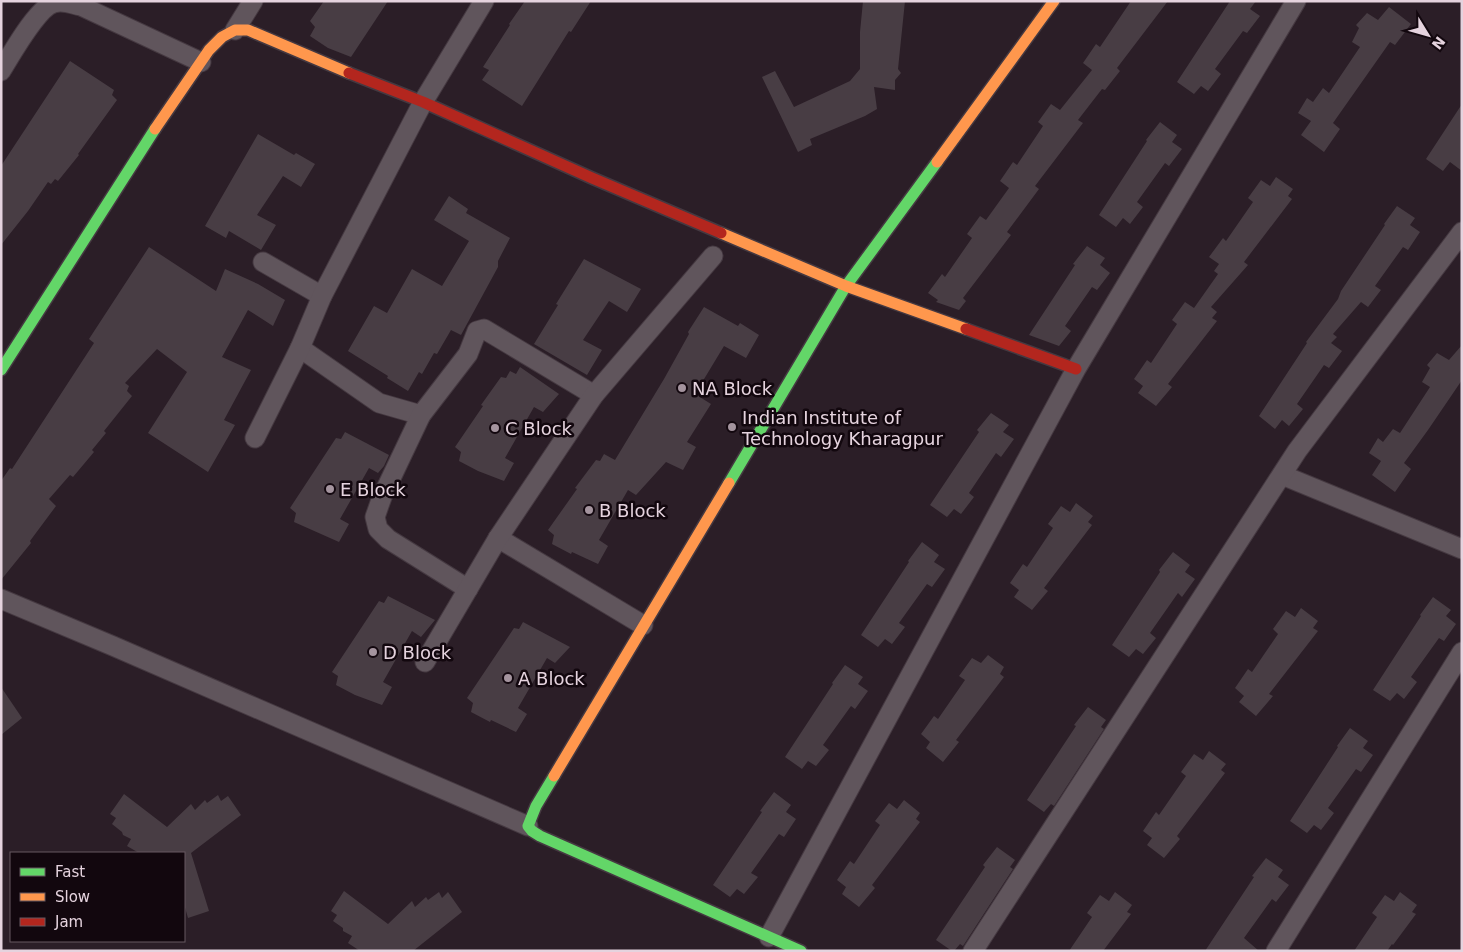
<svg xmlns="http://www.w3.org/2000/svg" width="1463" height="952" font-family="'DejaVu Sans',sans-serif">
<rect width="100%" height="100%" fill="#2b1e27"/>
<g fill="#483d44">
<path d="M 324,1 L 388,1 L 351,57 L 328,48 L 310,36 L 315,27 L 310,21 Z"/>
<path d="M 525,1 L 591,1 L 571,32 L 569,31 L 522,106 L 482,80 L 489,70 L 483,67 L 510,25 L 509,24 Z"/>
<path d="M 863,1 L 905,1 L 898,69 L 901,73 L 895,80 L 895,90 L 874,87 L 877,109 L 865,116 L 810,139 L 812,145 L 798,152 L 762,77 L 775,71 L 794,107 L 850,81 L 860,69 L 860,32 Z"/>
<path d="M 1131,1 L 1168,1 L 1117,68 L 1120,71 L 1105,90 L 1102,89 L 1078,120 L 1083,123 L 1035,186 L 1039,189 L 1007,232 L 1011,235 L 963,298 L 966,301 L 959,310 L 936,302 L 938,300 L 928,293 L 942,274 L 945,277 L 972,238 L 967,234 L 980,216 L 986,220 L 1009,188 L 1000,181 L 1013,162 L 1017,165 L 1043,126 L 1038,122 L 1051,104 L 1060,110 L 1092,70 L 1083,63 L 1096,44 L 1100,47 Z"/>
<path d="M 1230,1 L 1256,1 L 1250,9 L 1260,16 L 1247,33 L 1243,31 L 1215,69 L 1221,74 L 1208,91 L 1201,86 L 1194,94 L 1177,82 Z"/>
<path d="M 1389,7 L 1411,24 L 1395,45 L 1390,42 L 1333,123 L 1340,129 L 1324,152 L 1301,135 L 1311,121 L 1298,113 L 1307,98 L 1313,102 L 1323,88 L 1329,93 L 1360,47 L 1352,42 L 1359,28 L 1356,25 L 1367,13 L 1378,20 Z"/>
<path d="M 70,61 L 114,90 L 112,95 L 117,100 L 78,154 L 79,155 L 58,181 L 55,179 L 51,184 L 48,182 L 28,211 L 1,245 L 1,166 Z"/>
<path d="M 1462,104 L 1462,171 L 1450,162 L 1443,171 L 1426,159 Z"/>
<path d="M 1160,122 L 1177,135 L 1172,142 L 1182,149 L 1169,166 L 1165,163 L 1137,202 L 1143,207 L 1130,224 L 1123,218 L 1116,227 L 1099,215 L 1147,141 L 1146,140 Z"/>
<path d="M 258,134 L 294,155 L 296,153 L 315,164 L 301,187 L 283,176 L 257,215 L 276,225 L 261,250 L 229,231 L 226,238 L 205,226 Z"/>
<path d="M 1276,177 L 1293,189 L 1288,196 L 1292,199 L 1244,262 L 1248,265 L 1211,307 L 1217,312 L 1212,318 L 1217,321 L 1168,384 L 1172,387 L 1156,406 L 1138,393 L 1143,386 L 1134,379 L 1147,360 L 1151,363 L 1177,324 L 1172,320 L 1185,302 L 1194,308 L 1218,274 L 1214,271 L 1219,264 L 1209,257 L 1223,238 L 1226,241 L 1253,202 L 1248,198 L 1261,180 L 1270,186 Z"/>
<path d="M 449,196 L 468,209 L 466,213 L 510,238 L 498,261 L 498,267 L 461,335 L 451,330 L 437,354 L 434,353 L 422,374 L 419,372 L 408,391 L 387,378 L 388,376 L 348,351 L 374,306 L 387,313 L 412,269 L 442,286 L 469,241 L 434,220 Z"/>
<path d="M 1397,206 L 1415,218 L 1410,225 L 1420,232 L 1408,250 L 1403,247 L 1375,286 L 1381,290 L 1368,307 L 1361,302 L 1333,334 L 1337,337 L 1331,343 L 1342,351 L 1329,368 L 1324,365 L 1297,404 L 1303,409 L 1289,426 L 1282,420 L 1275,429 L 1259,416 L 1307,343 L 1306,342 L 1338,299 L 1341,291 L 1385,225 L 1384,224 Z"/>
<path d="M 1087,246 L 1105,258 L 1100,265 L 1110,273 L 1097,290 L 1092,287 L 1065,326 L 1071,331 L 1059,346 L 1029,335 L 1075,265 L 1073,264 Z"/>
<path d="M 149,247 L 216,291 L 225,269 L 258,284 L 285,300 L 273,326 L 248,310 L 222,357 L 251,370 L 224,420 L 235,425 L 208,472 L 148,433 L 187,372 L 157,349 L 125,383 L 129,386 L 127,391 L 132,396 L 104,431 L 106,433 L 92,450 L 94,452 L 73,477 L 70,475 L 49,499 L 56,506 L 30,541 L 31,543 L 1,580 L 1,481 L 10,468 L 12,469 L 94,343 L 89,339 Z"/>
<path d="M 584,259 L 641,289 L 627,312 L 609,301 L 583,340 L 602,350 L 587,375 L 534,344 L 558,305 L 556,304 Z"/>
<path d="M 704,307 L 738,326 L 740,323 L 759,335 L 746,358 L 724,346 L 695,394 L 711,404 L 687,442 L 696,447 L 683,470 L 666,462 L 636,495 L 628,490 L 599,540 L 608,546 L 598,564 L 572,552 L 571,554 L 552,544 L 554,535 L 548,530 L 577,489 L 575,488 L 596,460 L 600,461 L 604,454 L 615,460 L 664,379 L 689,334 L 688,332 Z"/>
<path d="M 1462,345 L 1462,380 L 1428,430 L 1404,463 L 1411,469 L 1395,492 L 1372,475 L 1381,461 L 1369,453 L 1378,438 L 1383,442 L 1393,429 L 1400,433 L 1430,387 L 1422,382 L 1430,368 L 1427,365 L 1437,353 L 1449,360 Z"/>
<path d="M 520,367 L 559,394 L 543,412 L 534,407 L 505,458 L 514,463 L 504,481 L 478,471 L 459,461 L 461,452 L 455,447 L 483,406 L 481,405 L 501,377 L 506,378 L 510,371 L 516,374 Z"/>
<path d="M 991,413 L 1009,425 L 1003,432 L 1014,439 L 1001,457 L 996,453 L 969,493 L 974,497 L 961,514 L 954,509 L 947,517 L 930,505 L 979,432 L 977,430 Z"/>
<path d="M 345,432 L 389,455 L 384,466 L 378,473 L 369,468 L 340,519 L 349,524 L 339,542 L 294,522 L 296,513 L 290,508 L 336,438 L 341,439 Z"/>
<path d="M 1076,503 L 1093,516 L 1088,522 L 1092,525 L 1044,588 L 1048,591 L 1032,610 L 1014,597 L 1019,590 L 1010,583 L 1023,564 L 1027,567 L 1053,528 L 1048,524 L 1061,506 L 1070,512 Z"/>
<path d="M 922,542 L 939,555 L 934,562 L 945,569 L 932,587 L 927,584 L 899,623 L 905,627 L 892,644 L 885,639 L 878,647 L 861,635 L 909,562 L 908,561 Z"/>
<path d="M 1173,552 L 1190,565 L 1185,572 L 1195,579 L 1182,597 L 1178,593 L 1150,633 L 1156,638 L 1143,654 L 1136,649 L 1129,657 L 1112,645 L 1160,572 L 1159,570 Z"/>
<path d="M 388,596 L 435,620 L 421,637 L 412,631 L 383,682 L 392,687 L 382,705 L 355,695 L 336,685 L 338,676 L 332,672 L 379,601 L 384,603 Z"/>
<path d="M 1433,597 L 1451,610 L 1446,616 L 1456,624 L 1444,641 L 1439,638 L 1411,677 L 1417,682 L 1404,699 L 1397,693 L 1390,701 L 1373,690 L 1421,616 L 1420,615 Z"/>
<path d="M 1301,608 L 1318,621 L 1313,628 L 1318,631 L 1269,694 L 1273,696 L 1256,716 L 1239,702 L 1244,696 L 1235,688 L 1248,669 L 1252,672 L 1278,634 L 1273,629 L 1286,611 L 1295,617 Z"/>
<path d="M 523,622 L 570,647 L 555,663 L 547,658 L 518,708 L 527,714 L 516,732 L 491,720 L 490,722 L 471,712 L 473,703 L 467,698 L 514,628 L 519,629 Z"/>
<path d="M 988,655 L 1004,667 L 1000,674 L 1004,677 L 956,740 L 959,742 L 943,762 L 926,748 L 930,742 L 921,734 L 934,716 L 938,719 L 965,680 L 959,676 L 972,658 L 981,663 Z"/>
<path d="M 845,665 L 863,677 L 858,684 L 868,691 L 855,709 L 851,706 L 823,745 L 829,750 L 816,766 L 808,761 L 802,769 L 785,757 L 833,684 L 832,683 Z"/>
<path d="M 1,687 L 22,718 L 1,735 Z"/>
<path d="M 1088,707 L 1106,720 L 1101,727 L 1104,729 L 1054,806 L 1051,804 L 1044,812 L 1027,800 L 1076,726 L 1074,725 Z"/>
<path d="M 1350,728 L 1368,741 L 1363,748 L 1373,755 L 1361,772 L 1356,769 L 1328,808 L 1334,813 L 1321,830 L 1314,825 L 1307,833 L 1290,821 L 1338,747 L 1337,746 Z"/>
<path d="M 1209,751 L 1226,764 L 1221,770 L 1225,773 L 1177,836 L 1180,839 L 1164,858 L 1147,845 L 1152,838 L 1143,831 L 1156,812 L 1159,815 L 1186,776 L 1181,772 L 1194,754 L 1203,760 Z"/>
<path d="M 774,792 L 791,805 L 786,812 L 796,819 L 784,837 L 779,834 L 751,873 L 758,877 L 744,894 L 737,889 L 730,897 L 713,885 L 762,812 L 760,811 Z"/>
<path d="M 124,794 L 167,827 L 191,804 L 195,810 L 205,800 L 207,803 L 218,795 L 221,801 L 228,796 L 241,815 L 191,853 L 209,911 L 188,918 L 184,904 L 184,853 L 139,853 L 127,846 L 131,839 L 123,835 L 122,832 L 112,824 L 116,818 L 110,814 Z"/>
<path d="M 904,800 L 920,813 L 916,819 L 920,822 L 872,885 L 875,888 L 859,907 L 842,894 L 846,887 L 837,880 L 850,861 L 854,864 L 880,825 L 875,821 L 889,803 L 897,809 Z"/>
<path d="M 997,847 L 1015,860 L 1010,867 L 1013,869 L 963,946 L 960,944 L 954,951 L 952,951 L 936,940 L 985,867 L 983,865 Z"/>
<path d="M 1266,858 L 1283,870 L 1278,877 L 1289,885 L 1276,902 L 1272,899 L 1244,938 L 1259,951 L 1205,951 L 1254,877 L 1252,876 Z"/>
<path d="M 344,891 L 388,924 L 412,901 L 415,907 L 426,897 L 428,900 L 439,892 L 442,898 L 448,892 L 462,912 L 413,951 L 360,951 L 348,943 L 352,936 L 343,931 L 343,928 L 333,921 L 337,915 L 331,911 Z"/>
<path d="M 1115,892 L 1132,905 L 1127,912 L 1131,914 L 1103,951 L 1069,951 L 1092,917 L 1087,913 L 1100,895 L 1109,901 Z"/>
<path d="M 1400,892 L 1417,905 L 1412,912 L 1416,914 L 1393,945 L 1392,944 L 1387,951 L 1354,951 L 1377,917 L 1372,913 L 1385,895 L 1394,901 Z"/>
</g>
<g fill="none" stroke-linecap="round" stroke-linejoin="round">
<g stroke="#453941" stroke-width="21">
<g id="street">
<path d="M 235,30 L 253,1"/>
<path d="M 1,71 C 11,55 37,8 54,3 C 63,0 71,4 81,6 L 201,62"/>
<path d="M 263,262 L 322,296"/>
<path d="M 300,348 L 379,403 L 421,415"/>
<path d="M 255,438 L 300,348 L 322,296 L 423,102 L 484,1"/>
<path d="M 1282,475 L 1462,549"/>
<path d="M 498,538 L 643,625"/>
<path d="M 468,589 L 388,539 L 378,529 L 375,517 L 382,497 L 421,415 L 468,354 L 477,331 L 484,329 L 594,395"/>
<path d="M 1,599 L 113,646 L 528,826"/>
<path d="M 425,662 L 498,538 L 594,395 L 713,256"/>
<path d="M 769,937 L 1076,369 L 1296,1"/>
<path d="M 973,951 L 1297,451 L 1462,232"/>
<path d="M 1276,951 L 1462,652"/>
</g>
</g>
<g stroke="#453941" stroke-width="14">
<g id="fast">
<path d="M 1,370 L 155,129"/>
<path d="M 729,483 L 846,286 L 937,162"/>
<path d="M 554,776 L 536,806 L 528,826 L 532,831 L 540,836 L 801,951"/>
</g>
</g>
<g stroke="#453941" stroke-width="14">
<g id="slow">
<path d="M 155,129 L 209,50 L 222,37 L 235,30 L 248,30 L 349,73"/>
<path d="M 937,162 L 1054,1"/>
<path d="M 721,233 L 846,286 L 966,329"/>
<path d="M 554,776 L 729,483"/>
</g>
</g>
<g stroke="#453941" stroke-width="14">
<g id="jam">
<path d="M 349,73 L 423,102 L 592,178 L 721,233"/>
<path d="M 966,329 L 1076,369"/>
</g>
</g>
<use href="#street" stroke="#60555c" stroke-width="19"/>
<use href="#fast" stroke="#63d668" stroke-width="11"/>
<use href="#slow" stroke="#ff974d" stroke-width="11"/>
<use href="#jam" stroke="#b3261e" stroke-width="11"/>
</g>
<g fill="#a4949e" stroke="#12070e" stroke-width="2">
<circle cx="682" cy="388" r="5"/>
<circle cx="732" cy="427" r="5"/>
<circle cx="495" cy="428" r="5"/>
<circle cx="330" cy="489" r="5"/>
<circle cx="589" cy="510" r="5"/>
<circle cx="373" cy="652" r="5"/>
<circle cx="508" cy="678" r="5"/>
</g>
<g text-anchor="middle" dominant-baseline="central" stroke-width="5" stroke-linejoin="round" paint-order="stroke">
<g font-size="18" fill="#e5d3de" stroke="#12070e" text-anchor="start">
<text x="692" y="388">NA Block</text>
<text x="742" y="417">Indian Institute of<tspan x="742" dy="21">Technology Kharagpur</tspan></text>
<text x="505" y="428">C Block</text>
<text x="340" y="489">E Block</text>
<text x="599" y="510">B Block</text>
<text x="383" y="652">D Block</text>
<text x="518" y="678">A Block</text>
</g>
</g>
<rect width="1463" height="952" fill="none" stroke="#e5d3de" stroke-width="5"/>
<rect x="10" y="852" width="175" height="90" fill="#12070e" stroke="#665961"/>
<rect x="20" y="868" width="25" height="8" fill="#63d668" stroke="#665961"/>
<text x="55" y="877" font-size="15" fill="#e5d3de">Fast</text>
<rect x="20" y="893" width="25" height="8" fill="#ff974d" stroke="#665961"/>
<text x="55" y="902" font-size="15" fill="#e5d3de">Slow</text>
<rect x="20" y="918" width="25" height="8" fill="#b3261e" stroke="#665961"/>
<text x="55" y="927" font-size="15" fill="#e5d3de">Jam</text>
<g transform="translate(1428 35) rotate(127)" stroke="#12070e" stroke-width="4" paint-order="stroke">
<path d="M0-4L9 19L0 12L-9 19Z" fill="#e5d3de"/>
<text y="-8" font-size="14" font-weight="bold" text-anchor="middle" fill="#e5d3de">N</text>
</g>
</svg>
